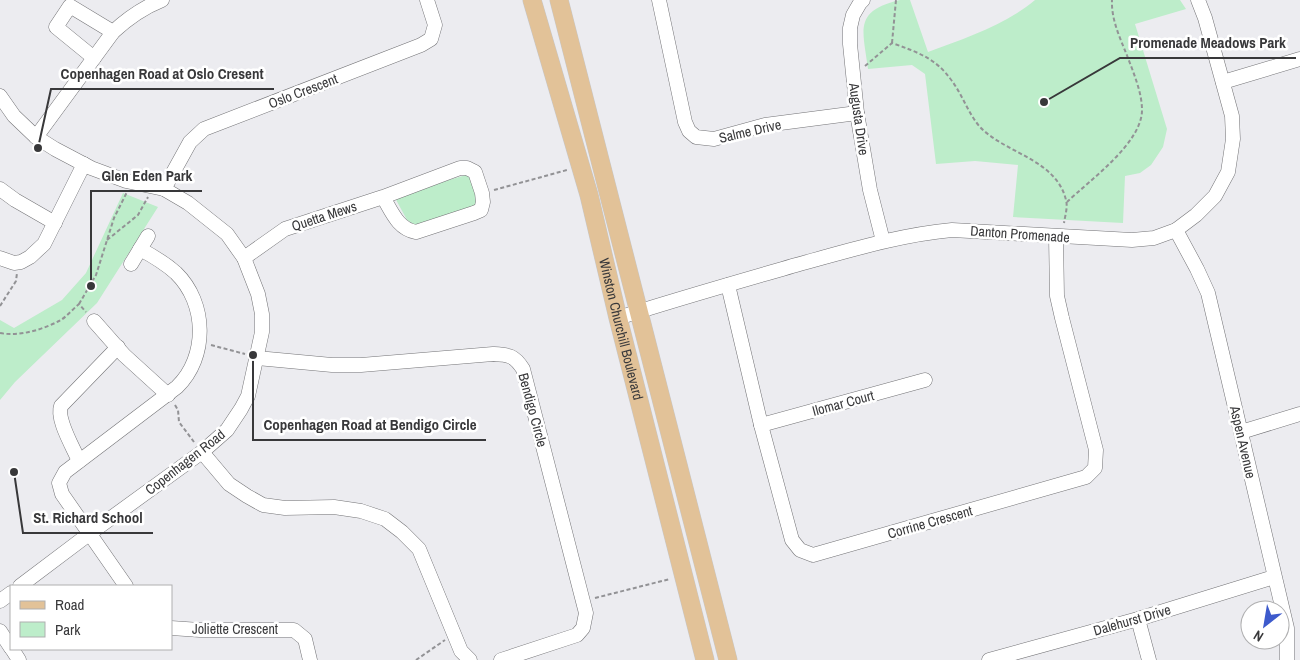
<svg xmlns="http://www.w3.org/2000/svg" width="1300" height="660" font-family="'Archivo Narrow',sans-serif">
<rect width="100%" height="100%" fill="#ececf0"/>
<g fill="#bdedca">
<path d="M 900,0 L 910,0 L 928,52 C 965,38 1004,26 1035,0 L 1180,0 L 1186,9 L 1135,24 L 1167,129 L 1163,147 L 1151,165 L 1140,173 L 1125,176 L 1123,223 L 1013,217 L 1018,165 L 975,161 L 936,164 L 925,74 L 912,65 L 868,69 C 863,30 853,11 900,0 Z"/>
<path d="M 466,175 L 474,181 L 478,203 L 473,209 L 415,225 L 407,220 L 394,196 Z"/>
<path d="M 123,193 L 158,207 L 97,303 L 15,382 L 0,400 L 0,320 L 14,328 L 62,300 L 86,273 Z"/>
</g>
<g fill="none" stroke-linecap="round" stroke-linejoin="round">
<g stroke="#737376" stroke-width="15">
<g id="minor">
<path d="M 659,0 L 685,122 L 689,131 L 696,137 L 714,139 L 765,125 L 857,113"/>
<path d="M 863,0 L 860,3 L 853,15 L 850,28 L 850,44 L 857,113 L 870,190 L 883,241"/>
<path d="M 94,58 L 56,27 L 70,6 L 113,32"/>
<path d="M 1223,82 L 1300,59"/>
<path d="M 0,96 L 14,116 L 36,137 L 55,149 L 91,168 L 126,181 L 164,189 L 188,203 L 227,234 L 244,258 L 258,294 L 262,314 L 262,332 L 248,396 L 241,409 L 227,430 L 202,452 L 89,534 L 20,586"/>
<path d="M 36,137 L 113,32 C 128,18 142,8 162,0"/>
<path d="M 0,189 L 15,200 L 55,223"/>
<path d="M 164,189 L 190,142 L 204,129 L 421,45 L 431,39 L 435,25 L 427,0"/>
<path d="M 1176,230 L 1197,269 L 1208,293 L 1287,628 L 1287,660"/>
<path d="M 0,258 L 14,263 L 21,262 L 30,257 L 44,244 L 84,164"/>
<path d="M 244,258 L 285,229 L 383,197 L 460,168 L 467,168 L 475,172 L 482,193 L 483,202 L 481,210 L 474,213 L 416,232 C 398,229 392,212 383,197"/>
<path d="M 131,264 L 148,236"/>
<path d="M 728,285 L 761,425 L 792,540 L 800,550 L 813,555 L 1086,477 L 1095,468 L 1096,450 L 1062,318 L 1057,296 L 1056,237"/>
<path d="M 618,318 C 677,299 737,282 796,265 C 848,251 898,235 952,230 L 1132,240 L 1154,238 L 1176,230 L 1196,215 L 1215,196 L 1228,172 L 1233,139 L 1232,116 L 1205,18 L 1198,0"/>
<path d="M 94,321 L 124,355 L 168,395"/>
<path d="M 257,358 L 332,365 L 361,365 L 493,354 C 509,355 514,355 523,369 L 586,613 L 583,628 L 577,635 L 501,660"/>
<path d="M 761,425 L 925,380"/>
<path d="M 1241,432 L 1300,414"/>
<path d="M 202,452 L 229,484 L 247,496 L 263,505 L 285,508 L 334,507 L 361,511 L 385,519 L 402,532 L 419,549 L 461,651 L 470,660"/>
<path d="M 79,461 C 73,447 56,419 61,406 L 118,347"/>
<path d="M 126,586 L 62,494 L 59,483 L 65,472 L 177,387 C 208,357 207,303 176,273 C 165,263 153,256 140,249"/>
<path d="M 0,601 L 11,593"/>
<path d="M 1138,619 L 1149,660"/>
<path d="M 171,628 L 200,630 L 294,630 L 305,639 L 310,660"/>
<path d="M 0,631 L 11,648"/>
<path d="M 12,649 L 19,660"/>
<path d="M 989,660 L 1138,619 L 1274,577"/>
</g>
</g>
<g stroke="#c7c7c8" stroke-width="19">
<g id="major">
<path id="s1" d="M 532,0 L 589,195 L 618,318 L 705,660"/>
<path d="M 559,0 L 728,660"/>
</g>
</g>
<g stroke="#929295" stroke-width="2" stroke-dasharray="4 2.5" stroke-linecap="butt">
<path d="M 892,43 L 896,0"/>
<path d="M 865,66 L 892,43 C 917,52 936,58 952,81 C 963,96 968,113 980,127 C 1006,154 1056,159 1066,200 C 1068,207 1065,216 1064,223"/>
<path d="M 494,190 L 567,170"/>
<path d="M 1067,202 C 1090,180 1142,143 1142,110 C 1142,93 1134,74 1128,58 C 1121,40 1111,20 1112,0"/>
<path d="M 107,240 L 138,215 L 148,197"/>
<path d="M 79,304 L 96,275 L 114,218 L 127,192"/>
<path d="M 0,306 L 16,281 L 17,273"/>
<path d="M 0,333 C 20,337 44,329 61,320 C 67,316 73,309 79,304 L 86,312"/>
<path d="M 211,345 L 245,354"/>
<path d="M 175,405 L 178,410 L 179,422 L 194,442"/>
<path d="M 595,598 L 670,579"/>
<path d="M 416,660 L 445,640"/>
</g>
<use href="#minor" stroke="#fff" stroke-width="14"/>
<use href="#major" stroke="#e2c298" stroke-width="18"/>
</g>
<g text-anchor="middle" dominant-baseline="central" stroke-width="5" stroke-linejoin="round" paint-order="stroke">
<g font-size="14" fill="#38383a" stroke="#fff">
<text transform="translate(303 91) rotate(-21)">Oslo Crescent</text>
<text transform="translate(859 119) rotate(82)">Augusta Drive</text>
<text transform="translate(750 131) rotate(-13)">Salme Drive</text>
<text transform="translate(324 216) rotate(-18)">Quetta Mews</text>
<text transform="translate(1020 234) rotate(4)">Danton Promenade</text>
<text stroke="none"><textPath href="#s1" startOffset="341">Winston Churchill Boulevard</textPath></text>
<text transform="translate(843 403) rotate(-15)">Ilomar Court</text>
<text transform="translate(533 410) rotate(75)">Bendigo Circle</text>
<text transform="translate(1243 442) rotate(77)">Aspen Avenue</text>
<text transform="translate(185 462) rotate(-38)">Copenhagen Road</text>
<text transform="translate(930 522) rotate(-16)">Corrine Crescent</text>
<text transform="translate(1132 620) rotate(-16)">Dalehurst Drive</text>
<text x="235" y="629">Joliette Crescent</text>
</g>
</g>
<path fill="none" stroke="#38383a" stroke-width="2" d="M1044 102L1120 58H1296M38 148L51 89H274M91 286L91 191H202M253 355L253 440H486M14 472L23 533H153"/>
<g fill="#38383a" stroke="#fff" stroke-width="2">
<circle cx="1044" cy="102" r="5"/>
<circle cx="38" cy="148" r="5"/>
<circle cx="91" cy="286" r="5"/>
<circle cx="253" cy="355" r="5"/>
<circle cx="14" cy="472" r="5"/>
</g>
<g font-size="15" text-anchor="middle" font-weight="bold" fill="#38383a" stroke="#fff" stroke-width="5" stroke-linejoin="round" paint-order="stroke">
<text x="1208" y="48">Promenade Meadows Park</text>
<text x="162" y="79">Copenhagen Road at Oslo Cresent</text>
<text x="147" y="181">Glen Eden Park</text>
<text x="370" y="430">Copenhagen Road at Bendigo Circle</text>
<text x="88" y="523">St. Richard School</text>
</g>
<rect x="10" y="585" width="162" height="65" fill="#ffffff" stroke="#afafb0"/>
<rect x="20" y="601" width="25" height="8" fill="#e2c298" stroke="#afafb0"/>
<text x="55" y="610" font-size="15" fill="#38383a">Road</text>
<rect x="20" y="622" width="25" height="15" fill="#bdedca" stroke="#afafb0"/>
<text x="55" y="635" font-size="15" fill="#38383a">Park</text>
<g transform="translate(1265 625) rotate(211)"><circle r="24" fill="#ffffff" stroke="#afafb0"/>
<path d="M0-4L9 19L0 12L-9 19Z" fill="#3d5acc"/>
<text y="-8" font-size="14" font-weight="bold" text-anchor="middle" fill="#38383a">N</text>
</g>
</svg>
